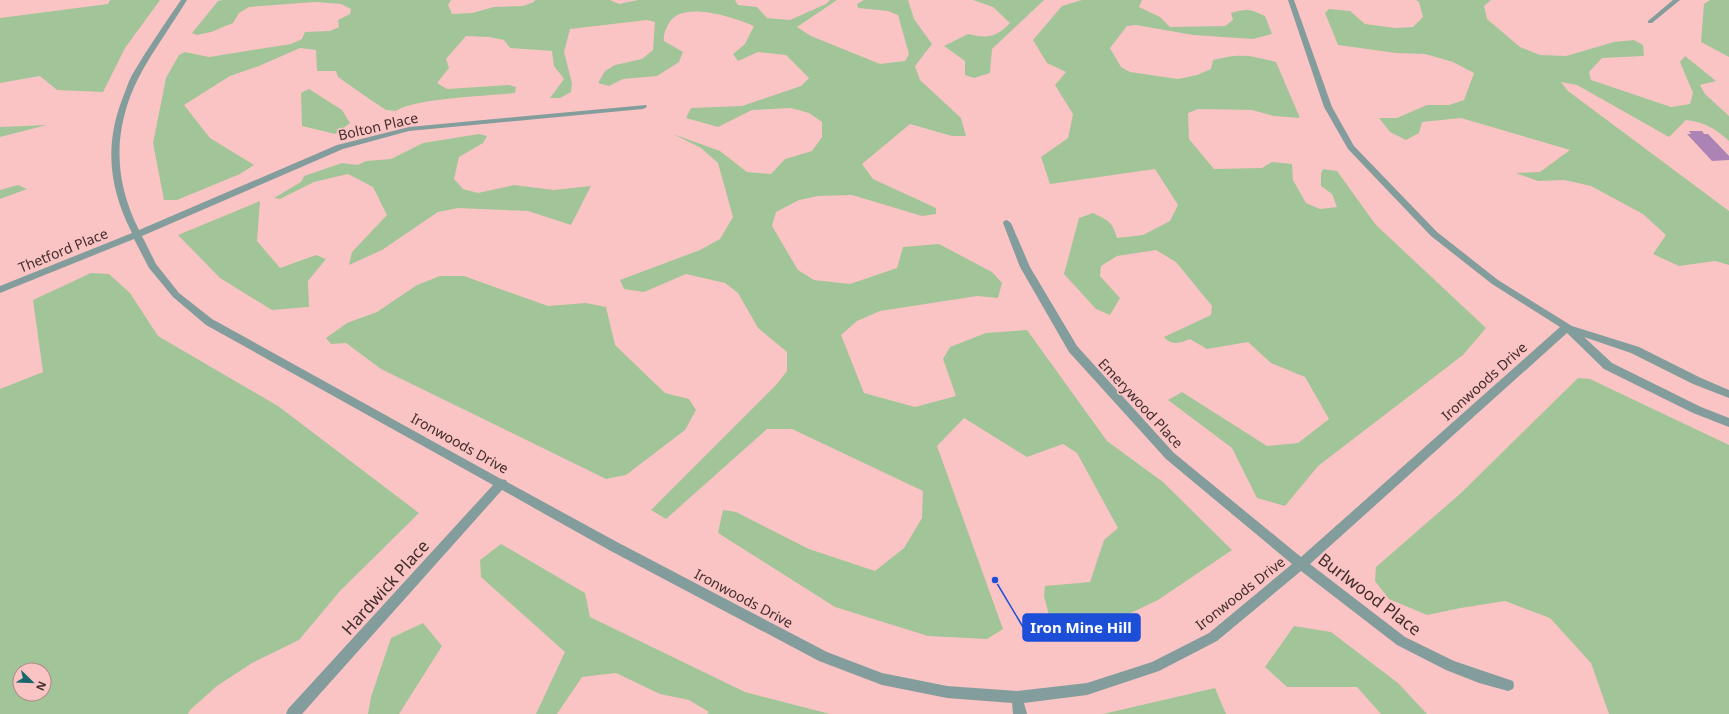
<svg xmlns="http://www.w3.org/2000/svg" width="1729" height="714" font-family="'Noto Sans',sans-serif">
<rect width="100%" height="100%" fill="#fbc4c4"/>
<g fill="#a1c598" fill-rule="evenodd">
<path d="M 110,0 L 160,0 L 125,48 L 103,92 L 57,90 L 40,76 L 0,83 L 0,18 L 108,4 Z"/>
<path d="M 223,0 L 451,0 L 448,5 L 452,14 L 472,13 L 494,7 L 523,6 L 534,2 L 535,0 L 610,0 L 619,4 L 638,0 L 735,0 L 738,5 L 757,7 L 767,18 L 790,20 L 826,4 L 830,0 L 837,0 L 797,27 L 811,36 L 880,64 L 905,61 L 909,54 L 898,15 L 888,11 L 858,8 L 857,4 L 864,0 L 908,0 L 914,19 L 932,44 L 915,66 L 920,80 L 961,118 L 966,136 L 952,136 L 910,124 L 862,164 L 873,179 L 936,208 L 936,214 L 922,216 L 852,195 L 818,196 L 799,200 L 776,212 L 772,226 L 798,270 L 814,280 L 850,284 L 897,268 L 903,247 L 939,244 L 992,272 L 1002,283 L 998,298 L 977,296 L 880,311 L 857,321 L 841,335 L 864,393 L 915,407 L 956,396 L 943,359 L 950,347 L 986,333 L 1027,330 L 1107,441 L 1163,482 L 1232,550 L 1158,600 L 1091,632 L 1054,635 L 1044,596 L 1045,586 L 1090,582 L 1104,540 L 1118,528 L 1077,453 L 1063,444 L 1027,457 L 964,418 L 937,446 L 1003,629 L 987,639 L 928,636 L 835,607 L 718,533 L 723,510 L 736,512 L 809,549 L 875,571 L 904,548 L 922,518 L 923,491 L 792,429 L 767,429 L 666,519 L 651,510 L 776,385 L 787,371 L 787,352 L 758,328 L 738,293 L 725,283 L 686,274 L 644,292 L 624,289 L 620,280 L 700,250 L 720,239 L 733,217 L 718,163 L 701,148 L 673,134 L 720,151 L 747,172 L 771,174 L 785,159 L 812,151 L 822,137 L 822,122 L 809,113 L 791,108 L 752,110 L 718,127 L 686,118 L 691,108 L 742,106 L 801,86 L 809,78 L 786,55 L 758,52 L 738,61 L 733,54 L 745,44 L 754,26 C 733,17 682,0 669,23 C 666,29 663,34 664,41 L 683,52 L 679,62 L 657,76 L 623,79 L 609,86 L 598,83 L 605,71 L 615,65 L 642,59 L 653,50 L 655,22 L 647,20 L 570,29 L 564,52 L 572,83 L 571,92 L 560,98 L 550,98 L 564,79 L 554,66 L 552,51 L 510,48 L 504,40 L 489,37 L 466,36 L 446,59 L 449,68 L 437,83 L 447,89 L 509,85 L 516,87 L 515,93 C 489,96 415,98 396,111 L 386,110 L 368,98 L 338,77 L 336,71 L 317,71 L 316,50 L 300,48 L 259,66 L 230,76 L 184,105 L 210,138 L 254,165 L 240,174 L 177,200 L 164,200 L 153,143 L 166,78 L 179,55 L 185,52 L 209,57 L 291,44 L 302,39 L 305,32 L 330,31 L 339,27 L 338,20 L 350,14 L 351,9 L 341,4 L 315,2 L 249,7 L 239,13 L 233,23 L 211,32 L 197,35 L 192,33 L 218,1 Z"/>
<path d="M 973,0 L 1044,0 L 992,49 L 990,73 L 974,78 L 965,75 L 965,61 L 944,46 L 968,34 C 987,39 997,37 1010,23 L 993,7 Z"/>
<path d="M 1082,0 L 1142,0 L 1139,7 L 1160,17 L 1170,27 L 1225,26 L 1233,20 L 1231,13 C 1246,8 1251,9 1265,16 L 1272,34 L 1253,39 L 1193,35 L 1136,25 L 1127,26 L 1110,48 L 1121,67 L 1130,72 L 1178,79 L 1197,75 L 1211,69 L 1213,60 C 1240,53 1250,55 1276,62 L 1300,118 L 1274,116 L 1252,110 L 1198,109 L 1188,113 L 1189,139 L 1214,169 L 1262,168 L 1272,162 L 1292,164 L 1293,180 L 1306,203 L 1320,209 L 1337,207 L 1332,194 L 1321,186 L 1321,174 L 1323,169 L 1337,171 L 1376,225 L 1486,328 L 1463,355 L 1318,466 L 1285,506 L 1257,498 L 1232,448 L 1168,400 L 1182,392 L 1267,446 L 1298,443 L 1329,419 L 1305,377 L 1271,363 L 1248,342 L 1207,349 L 1190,339 C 1181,343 1171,346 1164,337 L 1211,315 L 1212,306 L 1176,262 L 1156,250 L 1117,256 L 1101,266 L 1100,276 L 1120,298 L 1110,315 L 1096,309 L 1064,274 L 1079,218 L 1093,213 C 1109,221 1112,221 1117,238 L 1143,235 L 1170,221 L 1178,205 L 1155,169 L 1050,184 L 1041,157 L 1068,138 L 1073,114 L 1055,85 L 1066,72 L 1047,63 L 1033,40 L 1062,6 Z"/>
<path d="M 1416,0 L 1491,0 L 1484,6 L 1487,19 L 1520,47 L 1540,55 L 1566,56 L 1614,42 L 1634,40 L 1643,45 L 1644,56 L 1602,58 L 1589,72 L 1591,80 L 1671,107 L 1690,104 L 1693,93 L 1680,62 L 1685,56 L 1716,81 L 1700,85 L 1705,94 L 1729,116 L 1729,141 C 1716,129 1704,122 1686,120 L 1669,137 L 1577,85 L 1561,82 L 1568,91 L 1729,211 L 1729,265 L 1715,261 L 1679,266 L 1653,254 L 1666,235 L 1643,214 L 1591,186 L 1564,180 L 1538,181 L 1516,173 L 1540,172 L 1570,150 L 1461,118 L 1422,122 L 1419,133 L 1406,140 L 1390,132 L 1379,118 L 1397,118 L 1427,105 L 1449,105 L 1464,100 L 1474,73 L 1453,62 L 1425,54 L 1396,53 L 1338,45 L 1325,13 L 1329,9 L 1350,11 L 1365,24 L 1395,28 L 1413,27 L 1423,17 L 1419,2 Z"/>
<path d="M 1710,0 L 1729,0 L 1729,57 L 1701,42 L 1704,4 Z"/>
<path d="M 309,89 L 342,110 L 350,123 L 335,134 L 302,126 L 301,93 Z"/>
<path d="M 47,125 L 0,137 L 0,127 Z"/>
<path d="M 479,134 L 487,136 L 483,143 L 459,157 L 454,179 L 463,189 L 478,193 L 514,185 L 554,190 L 591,186 L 571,225 L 528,211 L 458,208 L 438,212 L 382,250 L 349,265 L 352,252 L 387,215 L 373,187 L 348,174 L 314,182 L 280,199 L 274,198 L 301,182 L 304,176 L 342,163 L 358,165 L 366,161 L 391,159 L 423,143 Z"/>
<path d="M 18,185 L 27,189 L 0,199 L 0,190 Z"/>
<path d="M 260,201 L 257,241 L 280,268 L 316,255 L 326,259 L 308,281 L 309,307 L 272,310 L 220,278 L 178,235 Z"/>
<path d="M 91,273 L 109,274 L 130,293 L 158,336 L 278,406 L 419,513 L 340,591 L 299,640 L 252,663 L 217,686 L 190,710 L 188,714 L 0,714 L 0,389 L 43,372 L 33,300 ZM 20,670 L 44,670 L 44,694 L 20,694 Z"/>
<path d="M 440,276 L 464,276 L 548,306 L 586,303 L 606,307 L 615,345 L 665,393 L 689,399 L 696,410 L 685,430 L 626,475 L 606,479 L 381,369 L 346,343 L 331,344 L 326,338 L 347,323 L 377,312 L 417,285 Z"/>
<path d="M 1578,378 L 1590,379 L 1729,445 L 1729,714 L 1609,714 L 1591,663 L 1550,618 L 1505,601 L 1461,608 L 1427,615 L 1389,599 L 1375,581 L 1376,567 L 1461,493 Z"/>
<path d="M 501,544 L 585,593 L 590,617 L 745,692 L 830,714 L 707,714 L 709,712 L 689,700 L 660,694 L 616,673 L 582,677 L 557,714 L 536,714 L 565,652 L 481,577 L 480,560 Z"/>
<path d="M 423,623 L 442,646 L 399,714 L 368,714 L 371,697 L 391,638 Z"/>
<path d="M 1294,626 L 1331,632 L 1398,683 L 1427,714 L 1381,714 L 1357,687 L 1287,687 L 1265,667 Z"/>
<path d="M 1215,688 L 1226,714 L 1103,714 Z"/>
</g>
<path fill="#ab83b5" d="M 1689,131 L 1702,131 L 1704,134 L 1708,134 L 1729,156 L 1729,160 L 1712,161 L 1687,134 L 1691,134 Z"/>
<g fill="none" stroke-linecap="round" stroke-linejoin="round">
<g fill="#839d9d" fill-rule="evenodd">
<path d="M 181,0 L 187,0 C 172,25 154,49 140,75 C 136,82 133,90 130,97 C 113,144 117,186 139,230 L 337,145 L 409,127 L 646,105 L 647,107 L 643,109 L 409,131 L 343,149 L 142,236 L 156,264 L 179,293 L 212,319 L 501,479 L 506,480 L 507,482 L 617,542 L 827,652 L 882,673 L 947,686 L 1017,691 L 1087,683 L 1152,662 L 1209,633 L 1292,564 L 1166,459 L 1069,352 L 1020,267 L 1003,223 L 1004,221 L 1007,220 L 1011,223 L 1030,267 L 1077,346 L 1174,453 L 1301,557 L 1560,327 L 1492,284 L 1431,236 L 1348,149 L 1324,107 L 1288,0 L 1294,0 L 1332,107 L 1354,146 L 1437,232 L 1498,280 L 1572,326 L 1639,347 L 1701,378 L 1729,390 L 1729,398 L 1693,384 L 1631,353 L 1584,337 L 1612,363 L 1701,407 L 1729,418 L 1729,427 L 1693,413 L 1604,369 L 1567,333 L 1310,564 L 1405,637 L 1454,661 L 1513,681 L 1514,685 L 1513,689 L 1508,691 L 1479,683 L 1446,670 L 1397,645 L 1301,571 L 1217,641 L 1159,671 L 1087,695 L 1024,703 L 1027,714 L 1013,714 L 1012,703 L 947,698 L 882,685 L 819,661 L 609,550 L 502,490 L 302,714 L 286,714 L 288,709 L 493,485 L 206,325 L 173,297 L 149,268 L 134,239 L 0,293 L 0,286 L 132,233 C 109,188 104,145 123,97 C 126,90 128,82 132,75 C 147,49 164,25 181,0 Z"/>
<path d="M 1673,0 L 1680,0 L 1652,23 L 1648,23 L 1648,21 Z"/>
</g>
</g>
<g text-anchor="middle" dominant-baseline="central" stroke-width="3.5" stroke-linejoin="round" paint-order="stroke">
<g font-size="14" fill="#422d2d" stroke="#fbc4c4">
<text transform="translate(378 126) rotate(-13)">Bolton Place</text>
<text transform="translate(63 250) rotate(-22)">Thetford Place</text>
<text transform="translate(1484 381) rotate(-42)">Ironwoods Drive</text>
<text transform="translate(1141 403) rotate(47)">Emerywood Place</text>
<text transform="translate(460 443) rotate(29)">Ironwoods Drive</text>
<text transform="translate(1240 593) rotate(-38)">Ironwoods Drive</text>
<text transform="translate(744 598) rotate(28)">Ironwoods Drive</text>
</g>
<g font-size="17" fill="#422d2d" stroke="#fbc4c4">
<text transform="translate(385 587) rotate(-48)">Hardwick Place</text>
<text transform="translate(1370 594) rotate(37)">Burlwood Place</text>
</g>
</g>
<path fill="none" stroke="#1d4ed8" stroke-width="1.5" d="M995 580L1023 627"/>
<circle fill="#1d4ed8" stroke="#fbc4c4" stroke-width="1.5" cx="995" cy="580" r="4"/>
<rect fill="#1d4ed8" stroke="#1d4ed8" stroke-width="1.5" x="1023" y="614" width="117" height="27" rx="4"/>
<g font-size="15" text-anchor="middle" font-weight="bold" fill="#fff">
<text x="1081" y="633">Iron Mine Hill</text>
</g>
<g transform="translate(32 682) rotate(113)"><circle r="19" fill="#fbc4c4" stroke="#b18888"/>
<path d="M0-3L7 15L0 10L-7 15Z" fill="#1a686b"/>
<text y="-6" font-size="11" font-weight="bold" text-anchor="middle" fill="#422d2d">N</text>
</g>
</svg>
